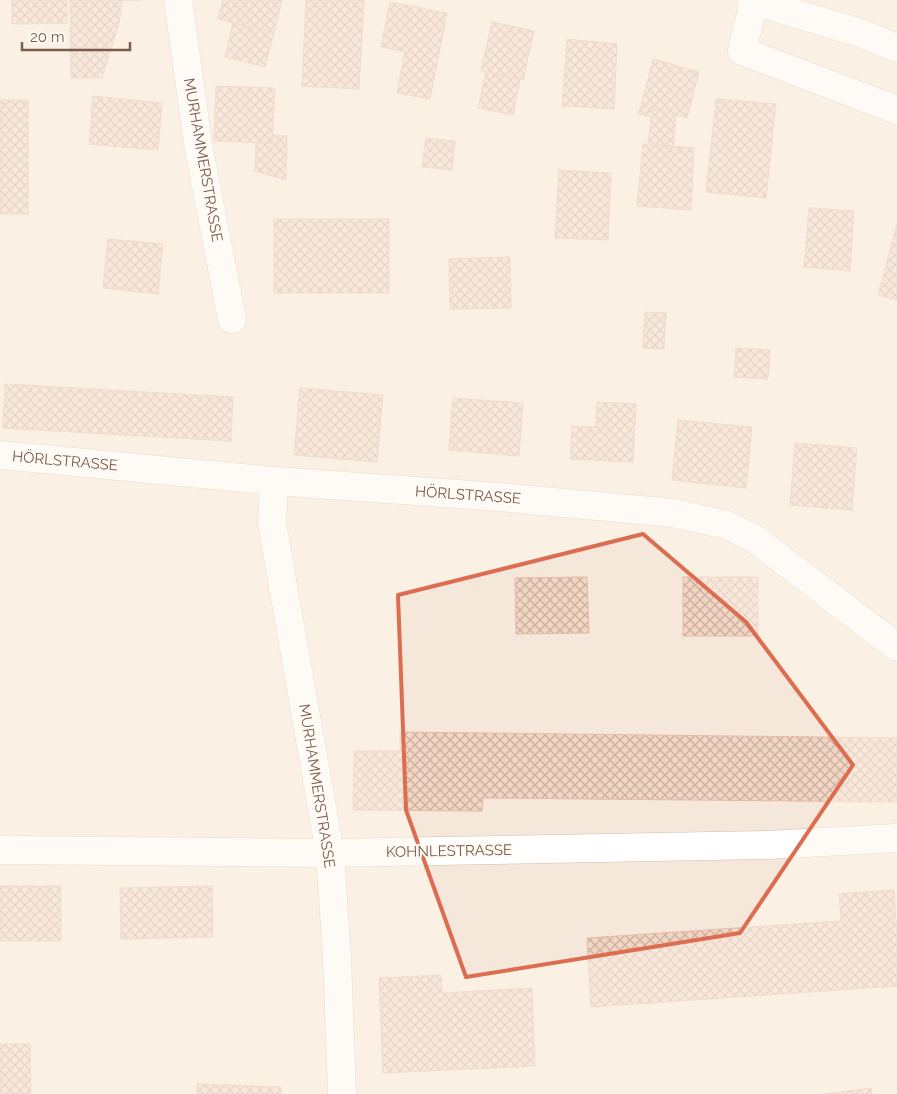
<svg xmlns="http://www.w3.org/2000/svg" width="897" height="1094" font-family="Raleway,sans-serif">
<defs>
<pattern id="building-cross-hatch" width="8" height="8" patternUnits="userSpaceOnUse" patternTransform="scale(1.25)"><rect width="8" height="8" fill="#f3d5c3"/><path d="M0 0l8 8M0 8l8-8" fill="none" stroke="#cab0a1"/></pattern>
</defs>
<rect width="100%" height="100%" fill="#fdf6ec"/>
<rect fill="#f5e8da" x="0" y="0" width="897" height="1094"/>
<g fill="url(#building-cross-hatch)" stroke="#e6bba3">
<path d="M 12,0 L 67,0 L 67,23 L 12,24 Z"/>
<path d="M 70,0 L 142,0 L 122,0 L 119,23 L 102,78 L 71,78 Z"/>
<path d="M 223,0 L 282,0 L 274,33 L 218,19 Z"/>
<path d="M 306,0 L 364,0 L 359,89 L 302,86 Z"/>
<path d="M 390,2 L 447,13 L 430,99 L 397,93 L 405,52 L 381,47 Z"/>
<path d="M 492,22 L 534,31 L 523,80 L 481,71 Z"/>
<path d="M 233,23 L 274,33 L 265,67 L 225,57 Z"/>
<path d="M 567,39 L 617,44 L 614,109 L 562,106 Z"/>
<path d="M 653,59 L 699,72 L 687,118 L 641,106 Z"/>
<path d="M 486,72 L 520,79 L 513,115 L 478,108 Z"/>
<path d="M 216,86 L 275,88 L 272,143 L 214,141 Z"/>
<path d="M 93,96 L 162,103 L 158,150 L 89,144 Z"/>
<path d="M 716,99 L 776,104 L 766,198 L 706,192 Z"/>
<rect x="0" y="100" width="28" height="114"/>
<path d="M 641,106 L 676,115 L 673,146 L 648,144 L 651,117 L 638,114 Z"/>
<path d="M 273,135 L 287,136 L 286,180 L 255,171 L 256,143 L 272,143 Z"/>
<path d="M 426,138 L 455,141 L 452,170 L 422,167 Z"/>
<path d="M 643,144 L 694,148 L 691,210 L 637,206 Z"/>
<path d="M 559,170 L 611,173 L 608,240 L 555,238 Z"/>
<path d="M 809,208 L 854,211 L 850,271 L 804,267 Z"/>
<rect x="274" y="219" width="115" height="74"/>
<path d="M 897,224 L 897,300 L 878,295 Z"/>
<path d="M 108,239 L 163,244 L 158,294 L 103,288 Z"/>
<path d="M 510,257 L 511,308 L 450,309 L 449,259 Z"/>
<path d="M 645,312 L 666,313 L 664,349 L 643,348 Z"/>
<path d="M 736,348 L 770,350 L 768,379 L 734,377 Z"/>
<path d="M 5,384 L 233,397 L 231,441 L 3,428 Z"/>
<path d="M 300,388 L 383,395 L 377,462 L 294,455 Z"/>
<path d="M 453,398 L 523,403 L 519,456 L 449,450 Z"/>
<path d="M 597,402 L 636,404 L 633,462 L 570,459 L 572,426 L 596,427 Z"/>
<path d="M 678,420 L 752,427 L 746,488 L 672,480 Z"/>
<path d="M 795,443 L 857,448 L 852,510 L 790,505 Z"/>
<path d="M 587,577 L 589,633 L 516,634 L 515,578 Z"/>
<rect x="683" y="577" width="75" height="59"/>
<path d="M 400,732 L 897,738 L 897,802 L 483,798 L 482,811 L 353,810 L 354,751 L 400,751 Z"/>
<rect x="0" y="886" width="61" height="55"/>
<path d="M 212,886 L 213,937 L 121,939 L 120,888 Z"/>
<path d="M 894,890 L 897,936 L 897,986 L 591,1007 L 587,938 L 841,921 L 839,894 Z"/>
<path d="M 441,975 L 442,993 L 532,988 L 535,1066 L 383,1073 L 379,978 Z"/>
<path d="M 0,1044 L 30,1044 L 31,1094 L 0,1094 Z"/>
<path d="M 197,1084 L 281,1087 L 281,1094 L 197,1094 Z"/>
<path d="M 871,1088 L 872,1094 L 824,1094 Z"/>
</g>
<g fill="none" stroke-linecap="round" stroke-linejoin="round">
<g stroke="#d1beb0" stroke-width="29">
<g id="street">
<path d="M 178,0 L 199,150 L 232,319"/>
<path d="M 754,1 L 742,51 L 897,110"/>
<path d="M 0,455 L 274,481 L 499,497 L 673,513 L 727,525 L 755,539 L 897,647"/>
<path d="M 274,481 L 272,523 L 330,853 L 337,957 L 342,1094"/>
<path d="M 0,850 L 330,853 L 768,845 L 897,838"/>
</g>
</g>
<g stroke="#d6c0b0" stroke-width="29">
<path id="secondary" d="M 751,0 L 860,33 L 897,48"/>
</g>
<use href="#street" stroke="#fff" stroke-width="28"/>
<use href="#secondary" stroke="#fff" stroke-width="28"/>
</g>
<path d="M0 0H897V1094H0ZM 643,534 L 746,622 L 853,765 L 740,933 L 466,977 L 406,810 L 398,595 Z" fill="#fdf6ec" fill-opacity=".55" fill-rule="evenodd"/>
<path fill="none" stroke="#dc6d51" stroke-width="4" stroke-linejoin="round" d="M 643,534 L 746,622 L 853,765 L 740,933 L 466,977 L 406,810 L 398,595 Z"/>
<g text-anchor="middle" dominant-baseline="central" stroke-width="4" stroke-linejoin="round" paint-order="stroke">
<g font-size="15" fill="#7a5c4d" stroke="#fffaf3">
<text transform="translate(203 160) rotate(80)">MURHAMMERSTRASSE</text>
<text transform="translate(65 461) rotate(5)">HÖRLSTRASSE</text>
<text transform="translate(468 495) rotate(4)">HÖRLSTRASSE</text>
<text transform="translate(317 786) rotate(81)">MURHAMMERSTRASSE</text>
<text transform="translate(449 851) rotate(-1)">KOHNLESTRASSE</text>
</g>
</g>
<path d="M22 42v8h108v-8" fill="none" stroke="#7a5c4d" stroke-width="2.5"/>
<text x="30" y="42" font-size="15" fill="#7a5c4d" stroke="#fffaf3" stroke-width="4" paint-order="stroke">20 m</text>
</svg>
